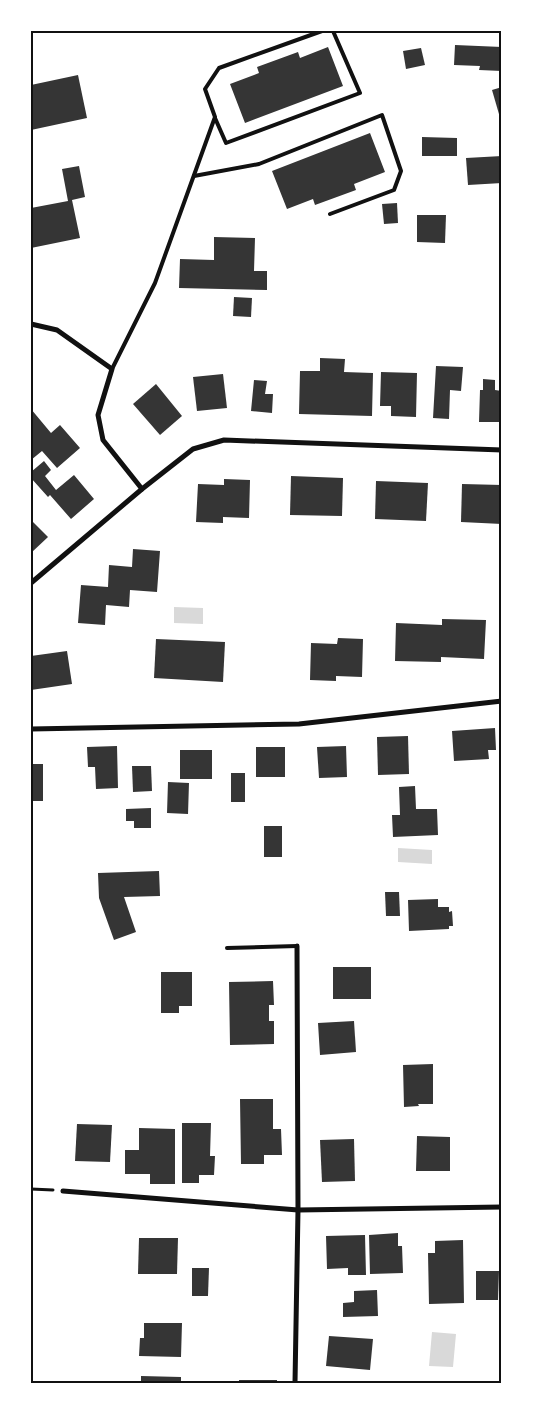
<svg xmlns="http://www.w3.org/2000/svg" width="533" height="1414" font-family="Manrope,sans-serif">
<rect width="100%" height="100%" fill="#fff"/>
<g fill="#d9d9d9">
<path d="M 174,607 L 203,608 L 203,624 L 174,623 Z"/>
<path d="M 398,848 L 432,850 L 432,864 L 398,862 Z"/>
<path d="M 432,1332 L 456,1334 L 453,1367 L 429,1366 Z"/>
</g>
<g fill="#353535">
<path d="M 455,45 L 502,47 L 502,71 L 479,70 L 480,66 L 454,65 Z"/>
<path d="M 328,47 L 343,86 L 245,123 L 230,84 L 259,73 L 257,67 L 298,52 L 300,58 Z"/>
<path d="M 421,48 L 425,65 L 406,69 L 403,51 Z"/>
<path d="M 78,75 L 87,118 L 31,130 L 31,85 Z"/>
<path d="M 502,87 L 502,121 L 501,121 L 492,90 Z"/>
<path d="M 370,133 L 385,172 L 354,184 L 356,190 L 315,205 L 313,199 L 287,209 L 272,171 Z"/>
<path d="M 422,137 L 457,138 L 457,156 L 422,156 Z"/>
<path d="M 502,156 L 502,183 L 468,185 L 466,158 Z"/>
<path d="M 79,166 L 85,197 L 72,200 L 80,238 L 31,248 L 31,208 L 68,201 L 62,169 Z"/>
<path d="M 397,203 L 398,223 L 384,224 L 382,204 Z"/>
<path d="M 417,215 L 446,215 L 445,243 L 417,242 Z"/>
<path d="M 214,237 L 255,238 L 254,271 L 267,271 L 267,290 L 179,288 L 180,259 L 214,260 Z"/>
<path d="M 234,297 L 252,298 L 251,317 L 233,316 Z"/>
<path d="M 320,358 L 345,359 L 344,372 L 373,373 L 372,416 L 299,414 L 300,371 L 320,371 Z"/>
<path d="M 436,366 L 463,367 L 461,391 L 450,390 L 449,419 L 433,418 Z"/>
<path d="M 381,372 L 417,373 L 416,417 L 391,416 L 391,406 L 380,406 Z"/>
<path d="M 223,374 L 227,408 L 197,411 L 193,377 Z"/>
<path d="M 483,379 L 495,380 L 495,390 L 502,391 L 502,422 L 479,422 L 480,390 L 483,390 Z"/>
<path d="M 254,380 L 267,381 L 265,394 L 273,394 L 272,413 L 251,411 Z"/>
<path d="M 156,384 L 182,416 L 160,435 L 133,404 Z"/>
<path d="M 31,409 L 51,433 L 60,425 L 80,448 L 57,468 L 42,451 L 31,460 Z"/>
<path d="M 44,461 L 51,470 L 45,476 L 56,490 L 74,475 L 94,499 L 71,519 L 50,495 L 48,497 L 31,478 L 31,472 Z"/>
<path d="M 291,476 L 343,478 L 342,516 L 290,515 Z"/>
<path d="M 224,479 L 250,480 L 249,518 L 223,517 L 223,523 L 196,522 L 198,484 L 224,485 Z"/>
<path d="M 376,481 L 428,483 L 426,521 L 375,519 Z"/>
<path d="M 462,484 L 502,485 L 502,524 L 461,522 Z"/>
<path d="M 31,520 L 48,537 L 31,553 Z"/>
<path d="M 133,549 L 160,551 L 157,592 L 130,590 L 129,607 L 106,605 L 105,625 L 78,623 L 81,585 L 108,587 L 109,565 L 132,567 Z"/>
<path d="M 442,619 L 486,620 L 484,659 L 441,657 L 441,662 L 395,661 L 396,623 L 442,625 Z"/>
<path d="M 338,638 L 363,639 L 362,677 L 336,676 L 336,681 L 310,680 L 311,643 L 337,644 Z"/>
<path d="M 156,639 L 225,642 L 223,682 L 154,678 Z"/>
<path d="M 67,651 L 72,684 L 31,690 L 31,656 Z"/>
<path d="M 495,728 L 496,750 L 488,750 L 489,759 L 454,761 L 452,731 Z"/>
<path d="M 408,736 L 409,774 L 378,775 L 377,737 Z"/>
<path d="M 117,746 L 118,788 L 96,789 L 95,767 L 88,767 L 87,747 Z"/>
<path d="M 346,746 L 347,777 L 319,778 L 317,747 Z"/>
<rect x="256" y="747" width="29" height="30"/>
<rect x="180" y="750" width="32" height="29"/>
<rect x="31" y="764" width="12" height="37"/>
<path d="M 132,766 L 151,766 L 152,791 L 133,792 Z"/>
<rect x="231" y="773" width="14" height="29"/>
<path d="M 168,782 L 189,783 L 188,814 L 167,813 Z"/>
<path d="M 415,786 L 416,809 L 437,809 L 438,835 L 393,837 L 392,815 L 400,815 L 399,787 Z"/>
<path d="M 151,808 L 151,828 L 134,828 L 134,821 L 126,821 L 126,809 Z"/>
<rect x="264" y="826" width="18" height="31"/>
<path d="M 159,871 L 160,896 L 124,897 L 136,932 L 114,940 L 99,898 L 98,873 Z"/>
<path d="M 385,892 L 399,892 L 400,916 L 386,916 Z"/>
<path d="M 438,899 L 438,907 L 449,907 L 449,912 L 452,911 L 453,926 L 449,926 L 449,929 L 409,931 L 408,900 Z"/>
<rect x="333" y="967" width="38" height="32"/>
<path d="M 161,972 L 192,972 L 192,1006 L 179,1006 L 179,1013 L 161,1013 Z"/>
<path d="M 273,981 L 274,1005 L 269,1005 L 269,1021 L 274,1021 L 274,1044 L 230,1045 L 229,982 Z"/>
<path d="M 354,1021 L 356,1052 L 320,1055 L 318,1023 Z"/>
<path d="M 433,1064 L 433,1104 L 418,1104 L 419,1106 L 404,1107 L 403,1065 Z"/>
<path d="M 240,1099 L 273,1099 L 273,1129 L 281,1129 L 282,1155 L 264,1155 L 264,1164 L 241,1164 Z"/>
<path d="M 182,1123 L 211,1123 L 210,1156 L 215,1156 L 214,1175 L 199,1175 L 199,1183 L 182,1183 Z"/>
<path d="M 77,1124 L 112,1125 L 110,1162 L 75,1161 Z"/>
<path d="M 139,1128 L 175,1129 L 175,1184 L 150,1184 L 150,1174 L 125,1174 L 125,1150 L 139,1150 Z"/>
<path d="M 417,1136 L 450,1137 L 450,1171 L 416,1171 Z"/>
<path d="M 354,1139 L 355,1181 L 322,1182 L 320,1140 Z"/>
<path d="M 398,1233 L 398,1246 L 402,1246 L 403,1273 L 370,1274 L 369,1235 Z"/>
<path d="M 365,1235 L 366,1275 L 348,1275 L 348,1268 L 327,1269 L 326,1236 Z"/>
<path d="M 139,1238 L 178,1238 L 177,1274 L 138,1274 Z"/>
<path d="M 463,1240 L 464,1303 L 429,1304 L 428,1253 L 435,1253 L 435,1241 Z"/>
<path d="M 192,1268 L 209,1268 L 208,1296 L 192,1296 Z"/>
<path d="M 476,1271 L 499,1271 L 498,1300 L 476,1300 Z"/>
<path d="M 377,1290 L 378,1316 L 343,1317 L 343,1303 L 354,1302 L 354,1291 Z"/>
<path d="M 144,1323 L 182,1323 L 181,1357 L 139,1356 L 140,1338 L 144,1338 Z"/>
<path d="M 329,1336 L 373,1339 L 370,1370 L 326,1366 Z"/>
<path d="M 141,1376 L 181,1377 L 181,1383 L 141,1383 Z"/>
<rect x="239" y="1380" width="38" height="3"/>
</g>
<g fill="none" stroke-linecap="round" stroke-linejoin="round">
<path stroke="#111" stroke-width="3" d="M 31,1189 L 53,1190"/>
<g stroke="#111" stroke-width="4">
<path d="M 215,118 L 226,143 L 360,93 L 333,31"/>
<path d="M 194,176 L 259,164 L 382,115 L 401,171 L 394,190 L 330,214"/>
<path d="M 112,369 L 155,283 L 215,117 L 205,89 L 219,68 L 322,31"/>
<path d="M 227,948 L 297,946"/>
</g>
<g stroke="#111" stroke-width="5">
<path d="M 31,324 L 57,330 L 112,369 L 98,415 L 103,440 L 142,489"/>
<path d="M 31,583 L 142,489 L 193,449 L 224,440 L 502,450"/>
<path d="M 31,729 L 299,724 L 502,701"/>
<path d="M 63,1191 L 298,1210 L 502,1207"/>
<path d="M 295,1383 L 298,1210 L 297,946"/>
</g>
</g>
<rect width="533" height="1414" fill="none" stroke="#ffffff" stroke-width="65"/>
<rect x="32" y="32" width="468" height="1350" fill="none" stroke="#111" stroke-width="2"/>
</svg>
